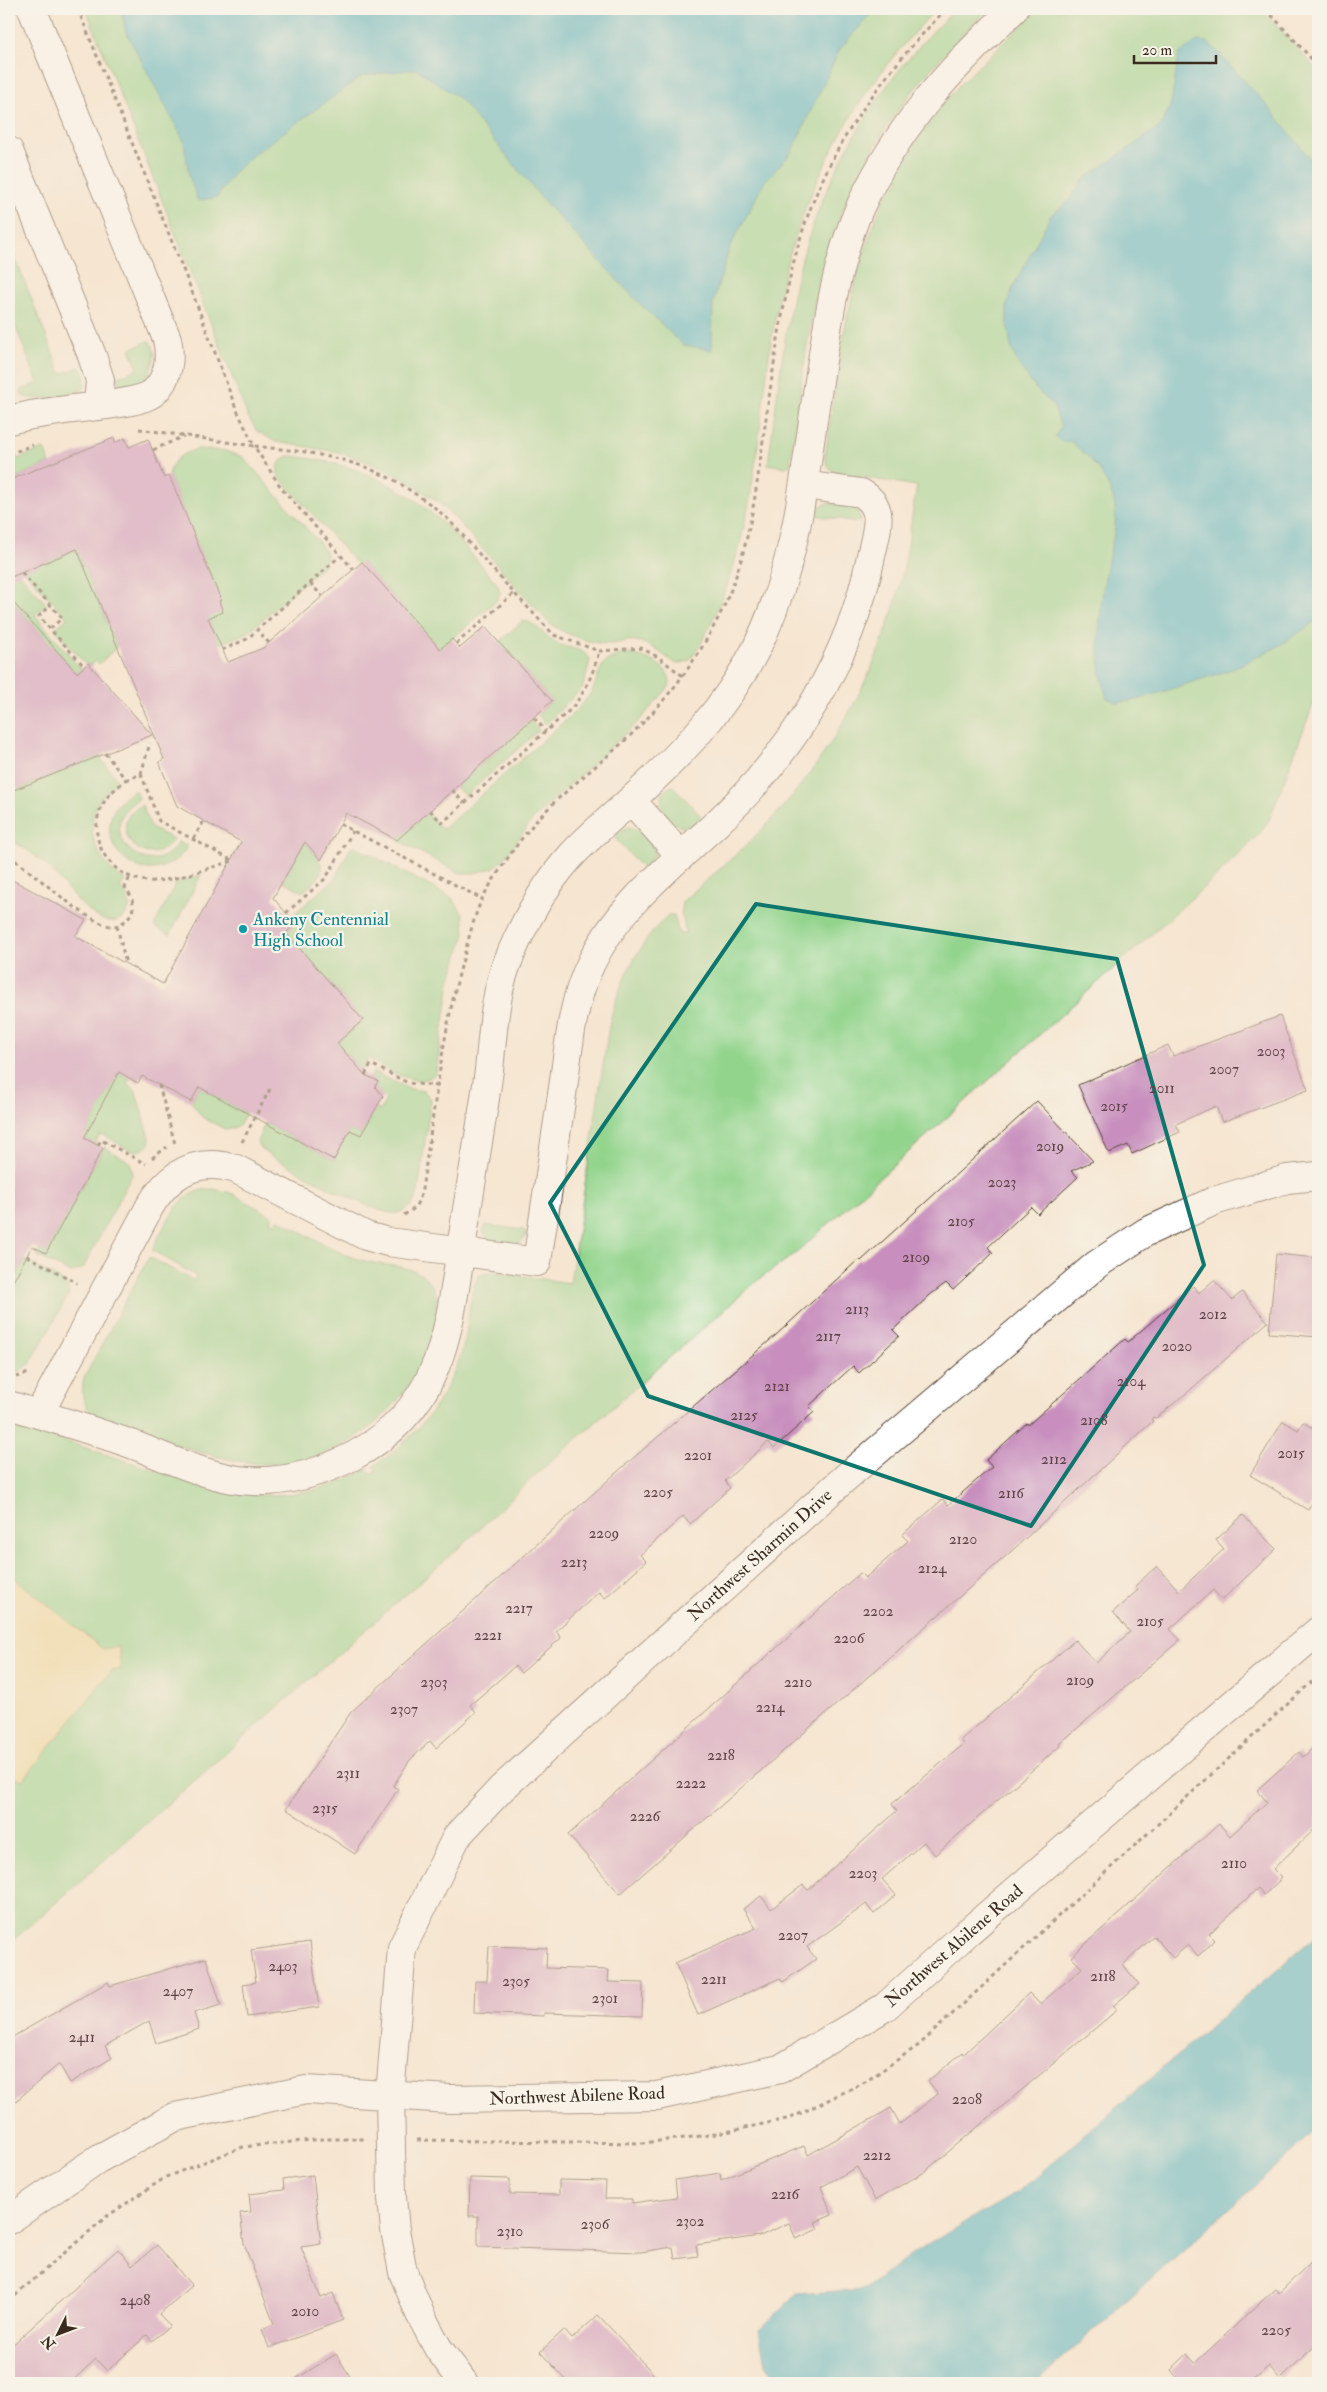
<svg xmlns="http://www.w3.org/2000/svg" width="1327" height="2392" font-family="'IM FELL Double Pica',serif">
<rect width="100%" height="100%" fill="#f7f3e8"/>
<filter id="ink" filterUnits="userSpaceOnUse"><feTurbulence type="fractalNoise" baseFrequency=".02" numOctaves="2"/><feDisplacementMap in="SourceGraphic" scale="10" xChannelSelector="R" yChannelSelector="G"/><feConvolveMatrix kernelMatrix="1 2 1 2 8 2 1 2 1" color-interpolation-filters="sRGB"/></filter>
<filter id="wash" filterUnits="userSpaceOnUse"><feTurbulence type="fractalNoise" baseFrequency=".0096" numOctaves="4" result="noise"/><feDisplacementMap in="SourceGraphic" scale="20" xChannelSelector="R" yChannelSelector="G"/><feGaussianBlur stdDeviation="1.12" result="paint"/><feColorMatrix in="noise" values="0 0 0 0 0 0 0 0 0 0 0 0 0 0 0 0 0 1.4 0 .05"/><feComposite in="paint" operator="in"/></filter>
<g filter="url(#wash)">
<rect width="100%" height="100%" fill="#f5e6d1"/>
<g fill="#92d48c" stroke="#667f55">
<path d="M 86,9 L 936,9 C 916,31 895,53 877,78 C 834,136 802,205 784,275 C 757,385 764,503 718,608 C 710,626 701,646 689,661 L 677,664 C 663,656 653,644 636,641 C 627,639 618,644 609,644 C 588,643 566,635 549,623 L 454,517 L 438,502 L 403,478 L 363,460 L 338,452 L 276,442 L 257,431 L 248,417 Z"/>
<path d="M 956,9 L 989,9 C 921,72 867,142 835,230 C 808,304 802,387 790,465 L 785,467 L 768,464 C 776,407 782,348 794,291 C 817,184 876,82 956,9 Z"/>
<path d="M 1039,9 L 1261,9 L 1318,71 L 1318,692 L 1269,820 L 1258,835 L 1222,871 L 796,1253 L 758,1280 L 531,1479 L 471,1537 L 9,1944 L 9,1423 L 216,1490 C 270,1500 319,1496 368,1469 L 371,1474 L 377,1471 L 374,1466 C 419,1436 452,1393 465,1340 C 469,1324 469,1285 481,1274 L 494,1272 L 570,1283 L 609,1026 C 618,984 637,946 668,915 L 674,915 L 679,934 L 686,933 L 681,910 L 682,902 C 713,874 746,848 774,817 C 838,746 884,661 904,568 C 909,541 912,513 917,486 L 835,473 L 827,466 L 825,458 C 839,358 848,274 892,182 L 897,184 L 900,179 L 895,176 L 898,170 L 937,111 L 961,83 Z"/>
<path d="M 9,242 L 61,374 L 80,367 L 85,373 L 84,388 C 76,396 32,402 23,396 L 21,393 L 22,390 L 38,383 L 9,310 Z"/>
<path d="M 149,341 C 164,355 145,391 124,388 L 118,381 L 118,377 L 138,369 L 130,349 Z"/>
<path d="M 44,449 L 50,463 L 9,480 L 9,462 Z"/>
<path d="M 198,449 L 225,451 L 243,457 L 322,546 L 327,555 L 324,565 L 247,633 L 219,644 L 208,618 L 220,600 L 169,475 C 172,459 182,453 198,449 Z"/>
<path d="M 289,456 C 333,459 382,476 418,502 C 449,525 473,556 498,585 L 500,593 L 497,600 L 440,649 L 362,562 L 358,565 L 279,477 C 275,467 279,460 289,456 Z"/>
<path d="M 828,503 L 856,508 L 861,519 L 859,522 L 819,516 L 817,514 L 819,507 Z"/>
<path d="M 77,549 L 117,647 L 99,664 L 96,661 L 91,666 L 88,663 L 86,665 L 55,629 L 67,618 L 23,569 L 49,561 Z"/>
<path d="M 20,574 L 46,604 L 35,615 L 81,669 L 77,673 L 9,598 L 9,577 Z"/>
<path d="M 523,621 C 537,622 544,637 556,643 C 567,649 584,647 590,660 L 583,687 L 546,724 L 538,715 L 552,701 L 499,642 Z"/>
<path d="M 625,654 C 640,654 676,666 669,687 L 639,721 L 534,818 L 503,860 L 493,868 L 474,873 L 460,873 L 397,840 L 427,813 L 443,829 L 577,710 C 583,703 591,695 594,687 C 602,665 600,660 625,654 Z"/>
<path d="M 531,721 L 539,730 L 465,796 L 456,787 Z"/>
<path d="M 99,756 L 118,781 C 112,787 106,792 101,798 C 81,827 97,864 125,880 L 120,888 L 126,894 L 130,905 C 128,911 127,914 122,918 C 99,936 62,880 47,866 C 36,856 23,846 9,840 L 9,793 Z"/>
<path d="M 673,786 L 700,815 L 699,819 C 694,824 689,828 682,827 C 667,823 649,794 673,786 Z"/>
<path d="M 136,790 L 139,799 C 87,827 151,890 178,842 L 188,847 C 141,909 71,824 136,790 Z"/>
<path d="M 142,805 L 151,828 L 173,839 C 148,878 100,825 142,805 Z"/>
<path d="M 628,827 C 641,828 655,842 654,855 L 644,868 L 642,868 L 615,838 L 617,833 Z"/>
<path d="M 305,842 C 325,866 330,870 303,892 L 283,881 Z"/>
<path d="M 354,846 L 452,898 L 463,914 L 465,933 L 450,982 L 436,1072 C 422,1093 383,1067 368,1058 L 361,1070 L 337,1043 L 363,1020 L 286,933 L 296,924 L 290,917 L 334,880 L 350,849 Z"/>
<path d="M 201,875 L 170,935 L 154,926 L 176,883 Z"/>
<path d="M 119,1072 L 130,1078 L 127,1084 L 135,1089 L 150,1138 L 149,1144 C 135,1161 118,1141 103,1135 L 99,1136 L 95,1144 L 84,1138 Z"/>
<path d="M 373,1072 L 407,1088 L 424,1091 L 431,1099 L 418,1192 C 415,1203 408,1212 395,1213 C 371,1214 294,1168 270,1155 L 260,1148 L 257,1142 L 265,1123 L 334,1160 L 350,1130 L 361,1135 L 376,1108 L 380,1111 L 386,1099 L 375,1087 L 377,1081 L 371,1078 Z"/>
<path d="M 199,1087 L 246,1113 L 239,1126 L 227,1130 L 203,1118 L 191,1102 Z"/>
<path d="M 104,1147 L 130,1162 L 133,1173 L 83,1268 L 71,1273 L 37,1256 L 40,1250 L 46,1253 Z"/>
<path d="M 214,1189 L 231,1193 L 272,1216 L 270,1221 L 275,1224 L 278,1219 C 308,1235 340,1257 374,1263 C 391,1266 414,1266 427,1279 C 446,1299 434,1332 425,1354 C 398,1421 327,1472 253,1463 C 201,1457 143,1432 94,1415 C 82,1405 81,1392 84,1378 L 149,1257 L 194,1281 L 196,1276 L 152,1250 C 166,1224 179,1187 214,1189 Z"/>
<path d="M 486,1225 L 523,1230 L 526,1232 C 526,1251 499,1242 488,1239 L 483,1231 Z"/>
<path d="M 25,1260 L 66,1283 L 69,1294 L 30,1364 L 19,1371 L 9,1372 L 9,1289 Z"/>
</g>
<path fill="#eeda9e" stroke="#94825e" d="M 9,1574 L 103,1649 L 118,1647 L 121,1669 L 111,1671 L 23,1780 L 9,1776 Z"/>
<g fill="#48b3c5" stroke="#426e72">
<path d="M 121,9 L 875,9 L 840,49 L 791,153 L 765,181 L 730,247 L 713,302 L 712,350 L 683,345 L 637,301 L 543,200 L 460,99 L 417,69 L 362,76 L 258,151 L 236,170 L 217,197 L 198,201 L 189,176 L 184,141 L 126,32 Z"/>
<path d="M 1197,41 L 1208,42 L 1267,105 L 1318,168 L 1318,620 L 1277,647 L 1230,670 L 1140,699 L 1118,703 L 1107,698 C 1093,656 1100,609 1107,566 C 1111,544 1120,521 1113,498 C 1106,474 1089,456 1070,441 L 1061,442 L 1055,436 L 1061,427 L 1053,405 L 1036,389 L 1018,364 L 1011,347 L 1007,321 L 1007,305 L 1013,287 L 1051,215 L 1067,203 L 1084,179 L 1161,126 L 1171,104 L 1179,54 Z"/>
<path d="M 1318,1934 L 1318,2127 L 1277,2166 L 1035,2383 L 779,2383 L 765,2365 L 759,2330 L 797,2294 L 865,2289 L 913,2253 L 1018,2192 Z"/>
</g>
<g id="blocks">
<g fill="#c88fbe">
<path d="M 114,438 L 115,443 L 125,438 L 129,447 L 148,439 L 164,478 L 169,475 L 221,600 L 219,601 L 223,612 L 208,618 L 228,662 L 263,648 L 362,562 L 440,649 L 452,639 L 460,648 L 485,627 L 552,701 L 397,840 L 346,813 L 321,860 L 305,842 L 273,898 L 296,924 L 286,933 L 363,1020 L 337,1043 L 365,1075 L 378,1081 L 375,1087 L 383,1096 L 361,1135 L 350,1130 L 334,1160 L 199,1087 L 191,1102 L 142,1076 L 138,1083 L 119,1072 L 84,1138 L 103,1148 L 46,1253 L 32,1246 L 9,1289 L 9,878 L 86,920 L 75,936 L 163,984 L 241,842 L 177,806 L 159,762 L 164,759 L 77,549 L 9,578 L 9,480 Z"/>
<path d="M 9,598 L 77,673 L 88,663 L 152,735 L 9,792 Z"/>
<path d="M 1280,1016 L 1308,1090 L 1222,1122 L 1216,1106 L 1176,1124 L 1180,1132 L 1132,1154 L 1128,1145 L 1109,1153 L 1078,1085 L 1168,1045 L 1173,1056 Z"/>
<path d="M 1037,1101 L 1093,1161 L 1071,1171 L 1078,1177 L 1038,1214 L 1031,1207 L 988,1247 L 993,1253 L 953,1290 L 946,1283 L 930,1295 L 893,1330 L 899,1336 L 859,1373 L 853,1366 L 809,1406 L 814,1412 L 774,1448 L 768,1442 L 725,1481 L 730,1488 L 690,1524 L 683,1516 L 640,1555 L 646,1561 L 605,1598 L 599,1592 L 556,1631 L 561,1638 L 521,1673 L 515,1666 L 470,1705 L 476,1712 L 436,1748 L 430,1741 L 410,1760 L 393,1786 L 398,1789 L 355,1854 L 286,1809 L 351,1712 L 616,1473 L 776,1335 L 859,1259 L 861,1261 Z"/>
<path d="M 1276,1254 L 1318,1258 L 1318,1337 L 1269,1333 Z"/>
<path d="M 1214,1280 L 1232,1300 L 1242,1292 L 1268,1322 L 1189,1391 L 1156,1418 L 1153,1417 L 1151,1419 L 1153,1421 L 1015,1548 L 620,1894 L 568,1835 L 860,1573 L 865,1578 L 908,1541 L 902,1535 L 943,1499 L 948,1505 L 992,1467 L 986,1460 L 1027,1423 L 1028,1425 L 1125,1339 L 1128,1342 L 1193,1286 L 1199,1293 Z"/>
<path d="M 1283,1421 L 1298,1430 L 1303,1422 L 1318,1432 L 1318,1493 L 1308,1510 L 1250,1475 Z"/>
<path d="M 1243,1515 L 1276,1549 L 1222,1600 L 1213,1590 L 1170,1629 L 1180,1640 L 1059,1744 L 1060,1746 L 935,1855 L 924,1842 L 882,1879 L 896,1895 L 874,1914 L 866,1904 L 807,1947 L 816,1959 L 783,1982 L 780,1978 L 698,2015 L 675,1963 L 756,1928 L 743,1909 L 761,1896 L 771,1909 L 803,1885 L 808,1890 L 897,1811 L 892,1804 L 964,1744 L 961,1740 L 1075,1640 L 1096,1663 L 1130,1632 L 1113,1612 L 1138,1590 L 1135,1586 L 1157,1566 L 1179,1591 L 1224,1549 L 1216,1540 Z"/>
<path d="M 1318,1743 L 1318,1826 L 1273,1869 L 1282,1878 L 1264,1895 L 1258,1888 L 1209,1934 L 1215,1940 L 1198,1956 L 1188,1945 L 1173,1958 L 1154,1936 L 1123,1965 L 1139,1984 L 1113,2006 L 1117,2010 L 923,2173 L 875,2200 L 857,2167 L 821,2187 L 832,2215 L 815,2222 L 818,2229 L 796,2239 L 789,2223 L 760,2236 L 696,2245 L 698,2256 L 675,2259 L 673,2247 L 641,2252 L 478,2247 L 478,2216 L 469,2216 L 470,2178 L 510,2179 L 510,2194 L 559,2195 L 559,2180 L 606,2181 L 605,2199 L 632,2199 L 632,2203 L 677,2197 L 675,2180 L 720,2173 L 721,2180 L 804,2146 L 808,2155 L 891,2108 L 900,2124 L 938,2094 L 928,2081 L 963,2052 L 964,2054 L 1029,1993 L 1040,2004 L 1082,1968 L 1071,1957 L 1219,1824 L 1230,1836 L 1267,1802 L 1257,1790 L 1299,1752 L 1303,1757 Z"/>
<path d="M 310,1942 L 319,2007 L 247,2017 L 243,1984 L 256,1982 L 251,1950 Z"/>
<path d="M 489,1946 L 547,1948 L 546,1968 L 609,1970 L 608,1982 L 643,1983 L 642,2016 L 544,2013 L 544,2016 L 474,2013 L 475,1981 L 487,1981 Z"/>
<path d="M 206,1958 L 221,2005 L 194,2013 L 199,2029 L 156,2043 L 149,2021 L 105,2046 L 112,2058 L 70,2083 L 59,2064 L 9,2107 L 9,2039 L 108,1982 L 110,1986 Z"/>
<path d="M 313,2175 L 321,2244 L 301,2247 L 321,2298 L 333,2293 L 343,2320 L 269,2348 L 262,2329 L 274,2324 L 244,2244 L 240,2213 L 251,2212 L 249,2194 L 284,2190 L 283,2179 Z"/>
<path d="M 157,2245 L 192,2286 L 159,2314 L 170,2326 L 152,2341 L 147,2335 L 107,2371 L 96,2359 L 70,2383 L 9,2383 L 9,2348 L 118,2249 L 132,2266 Z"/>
<path d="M 1318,2255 L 1318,2343 L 1280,2379 L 1269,2366 L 1250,2383 L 1173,2383 L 1178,2379 L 1171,2370 L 1187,2354 L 1195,2363 L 1275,2289 L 1279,2293 Z"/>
<path d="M 598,2315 L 662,2383 L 569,2383 L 540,2352 L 564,2330 L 572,2339 Z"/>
<path d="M 336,2354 L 354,2383 L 289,2383 Z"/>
</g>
</g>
</g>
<g filter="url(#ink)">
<use href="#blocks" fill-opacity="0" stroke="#574639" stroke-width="1"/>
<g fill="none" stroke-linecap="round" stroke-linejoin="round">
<g stroke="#574639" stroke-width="30">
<g id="minor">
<path d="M 9,151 L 91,353 L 100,380 L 98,406"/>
<path d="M 9,420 C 25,416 41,413 58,411 C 79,407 140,405 154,392 C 169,378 171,357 167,339 L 32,9"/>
<path d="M 631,800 L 681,856"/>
<path d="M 9,1405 C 51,1418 92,1430 134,1445 C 167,1458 203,1475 239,1480 C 280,1485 319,1474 355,1455 C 448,1404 449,1322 464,1229 C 472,1176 482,1123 489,1070 C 493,1034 494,995 508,961 C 523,924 543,887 570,857 C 588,837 609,820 629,802 C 679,756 726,709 757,647 C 793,574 803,493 814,413 C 825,345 832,271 860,207 C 896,128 952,67 1014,9"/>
<path d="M 39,1414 L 150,1206 C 170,1173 197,1157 236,1169 L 366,1236 L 388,1242 L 537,1262 C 546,1204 554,1146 563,1088 C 569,1045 572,1002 591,963 C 619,905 671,866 717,823 C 793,752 851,658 871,556 C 876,532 887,507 861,493 L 804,485"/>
<path d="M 9,2220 L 98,2159 L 175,2117 L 306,2090 L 450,2099 L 657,2096 L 780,2069 L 885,2007 L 969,1931 L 1318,1631"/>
<path d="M 464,2383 L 438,2348 L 420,2314 L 403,2272 L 395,2230 L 392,2198 L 390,2096 L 402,1948 L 457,1836 L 501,1789 L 845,1478 L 1096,1265 L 1146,1232 L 1214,1201 L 1287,1179 L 1318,1176"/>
</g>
</g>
<g stroke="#574639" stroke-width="3" stroke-dasharray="4 4" stroke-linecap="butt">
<path d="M 78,9 L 191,289 L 235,406 L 254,446 L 306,452 L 343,460 L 368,468 L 396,481 L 433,506 L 449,520 L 514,593 L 554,635 L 599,651 L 641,648 L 658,657 L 683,676"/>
<path d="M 1266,9 L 1318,66"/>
<path d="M 139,429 L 254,446 L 282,489 L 353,569"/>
<path d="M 153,450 L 184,436"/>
<path d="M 9,454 L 33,445"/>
<path d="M 22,573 L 62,618 L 50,629 L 84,666"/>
<path d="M 310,583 L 322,596"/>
<path d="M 50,629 L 39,616 L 51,605"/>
<path d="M 269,643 L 257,630 L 340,556"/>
<path d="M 456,644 L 514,593"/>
<path d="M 222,650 L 247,639 L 257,630"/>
<path d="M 534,718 L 546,731"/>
<path d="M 105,753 L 126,780 C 116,788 106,796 101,808 C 86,842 112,878 147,881 C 172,883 209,867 233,861"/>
<path d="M 141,774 L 150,743"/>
<path d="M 126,780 L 141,774 L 159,821 L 233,861"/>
<path d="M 452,790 L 464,803"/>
<path d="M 430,810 L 442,823 L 571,709 C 586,691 593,674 599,651"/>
<path d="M 340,824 L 482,899"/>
<path d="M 193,839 L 204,821"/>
<path d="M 9,856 C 32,870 91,928 114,926 C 121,926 129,918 132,912 C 135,903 131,895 125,887 L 130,877"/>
<path d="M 286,913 L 326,878 L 353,831"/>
<path d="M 117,926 L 126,964"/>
<path d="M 365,1075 L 371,1064 L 408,1083 L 436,1086"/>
<path d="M 159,1085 L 175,1144"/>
<path d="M 242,1142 L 271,1087"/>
<path d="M 98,1145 L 101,1140 L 146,1164"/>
<path d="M 152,1158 L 167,1147"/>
<path d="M 404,1215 L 415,1208 L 421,1195 C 434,1117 441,1039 462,963 C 468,942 473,919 482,899 C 491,882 514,848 527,832 C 553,799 589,773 620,745 C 663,706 699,660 724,606 C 753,543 758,472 768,404 C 778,338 787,270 811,207 C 840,131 890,67 946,9"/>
<path d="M 27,1256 L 77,1283"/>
<path d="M 16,1377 L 29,1373"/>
<path d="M 417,2140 L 643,2143 L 717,2134 L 791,2118 L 865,2082 L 919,2045 L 1318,1676"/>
<path d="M 9,2301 L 106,2217 L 166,2177 L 243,2147 L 322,2139 L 364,2139"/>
</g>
<use href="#minor" stroke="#fff" stroke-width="28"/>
</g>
</g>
<path d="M0 0H1327V2392H0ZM 756,904 L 1117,959 L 1204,1265 L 1031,1526 L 648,1396 L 550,1203 Z" fill="#f5e6d1" fill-opacity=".55" fill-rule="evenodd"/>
<path fill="none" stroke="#0f766e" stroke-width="4" stroke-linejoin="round" d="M 756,904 L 1117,959 L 1204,1265 L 1031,1526 L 648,1396 L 550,1203 Z"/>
<circle fill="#0f9aa8" stroke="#f7f3e8" stroke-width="2" cx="243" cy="929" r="5"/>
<g text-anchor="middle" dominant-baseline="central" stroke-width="4.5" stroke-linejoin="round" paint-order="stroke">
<g font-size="15" fill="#5e4346">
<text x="1271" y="1051">2003</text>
<text x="1224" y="1069">2007</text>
<text x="1162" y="1088">2011</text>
<text x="1114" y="1106">2015</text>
<text x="1050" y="1146">2019</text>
<text x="1002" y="1182">2023</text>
<text x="961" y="1221">2105</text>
<text x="916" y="1257">2109</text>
<text x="857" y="1309">2113</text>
<text x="1213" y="1314">2012</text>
<text x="828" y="1336">2117</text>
<text x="1177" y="1346">2020</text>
<text x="1131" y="1381">2104</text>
<text x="777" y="1386">2121</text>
<text x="744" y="1415">2125</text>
<text x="1094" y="1420">2108</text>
<text x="1291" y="1453">2015</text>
<text x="698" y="1455">2201</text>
<text x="1054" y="1459">2112</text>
<text x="658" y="1492">2205</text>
<text x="1011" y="1493">2116</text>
<text x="604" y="1533">2209</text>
<text x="963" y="1539">2120</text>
<text x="574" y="1562">2213</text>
<text x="932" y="1568">2124</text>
<text x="519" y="1608">2217</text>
<text x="878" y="1611">2202</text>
<text x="1150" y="1621">2105</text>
<text x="488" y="1635">2221</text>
<text x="849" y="1638">2206</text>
<text x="1080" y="1680">2109</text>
<text x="434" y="1682">2303</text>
<text x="798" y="1682">2210</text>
<text x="770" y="1707">2214</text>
<text x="404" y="1709">2307</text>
<text x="721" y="1755">2218</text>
<text x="348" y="1773">2311</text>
<text x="691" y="1783">2222</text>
<text x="325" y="1808">2315</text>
<text x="645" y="1816">2226</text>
<text x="1234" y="1863">2110</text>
<text x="863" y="1873">2203</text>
<text x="793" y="1935">2207</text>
<text x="283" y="1966">2403</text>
<text x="1103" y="1976">2118</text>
<text x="714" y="1979">2211</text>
<text x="516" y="1981">2305</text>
<text x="178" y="1991">2407</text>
<text x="605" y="1998">2301</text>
<text x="82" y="2037">2411</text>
<text x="967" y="2099">2208</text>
<text x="877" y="2155">2212</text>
<text x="785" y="2194">2216</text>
<text x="690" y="2221">2302</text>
<text x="595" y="2224">2306</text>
<text x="510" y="2231">2310</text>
<text x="135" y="2300">2408</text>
<text x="305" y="2311">2010</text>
<text x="1276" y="2330">2205</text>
</g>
<g font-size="18" fill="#0d838f" stroke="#f7f3e8" text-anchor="start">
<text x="253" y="919">Ankeny Centennial<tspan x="253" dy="21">High School</tspan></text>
</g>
<g font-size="18" fill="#3b2a1e" stroke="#f7f3e8">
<text transform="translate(760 1555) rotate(-42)">Northwest Sharmin Drive</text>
<text transform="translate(954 1946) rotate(-41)">Northwest Abilene Road</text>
<text transform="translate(577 2096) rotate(-2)">Northwest Abilene Road</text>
</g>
</g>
<rect width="1327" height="2392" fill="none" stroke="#f7f3e8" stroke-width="30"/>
<g transform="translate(58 2334) rotate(228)" stroke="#f7f3e8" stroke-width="4" paint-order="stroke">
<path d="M0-4L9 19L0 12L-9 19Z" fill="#3b2a1e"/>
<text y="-8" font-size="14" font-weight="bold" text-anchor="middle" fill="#3b2a1e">N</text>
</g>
<path d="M1134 55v8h82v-8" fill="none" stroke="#3b2a1e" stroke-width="2.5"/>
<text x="1142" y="55" font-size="15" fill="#3b2a1e" stroke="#f7f3e8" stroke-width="4" paint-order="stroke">20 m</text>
</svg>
